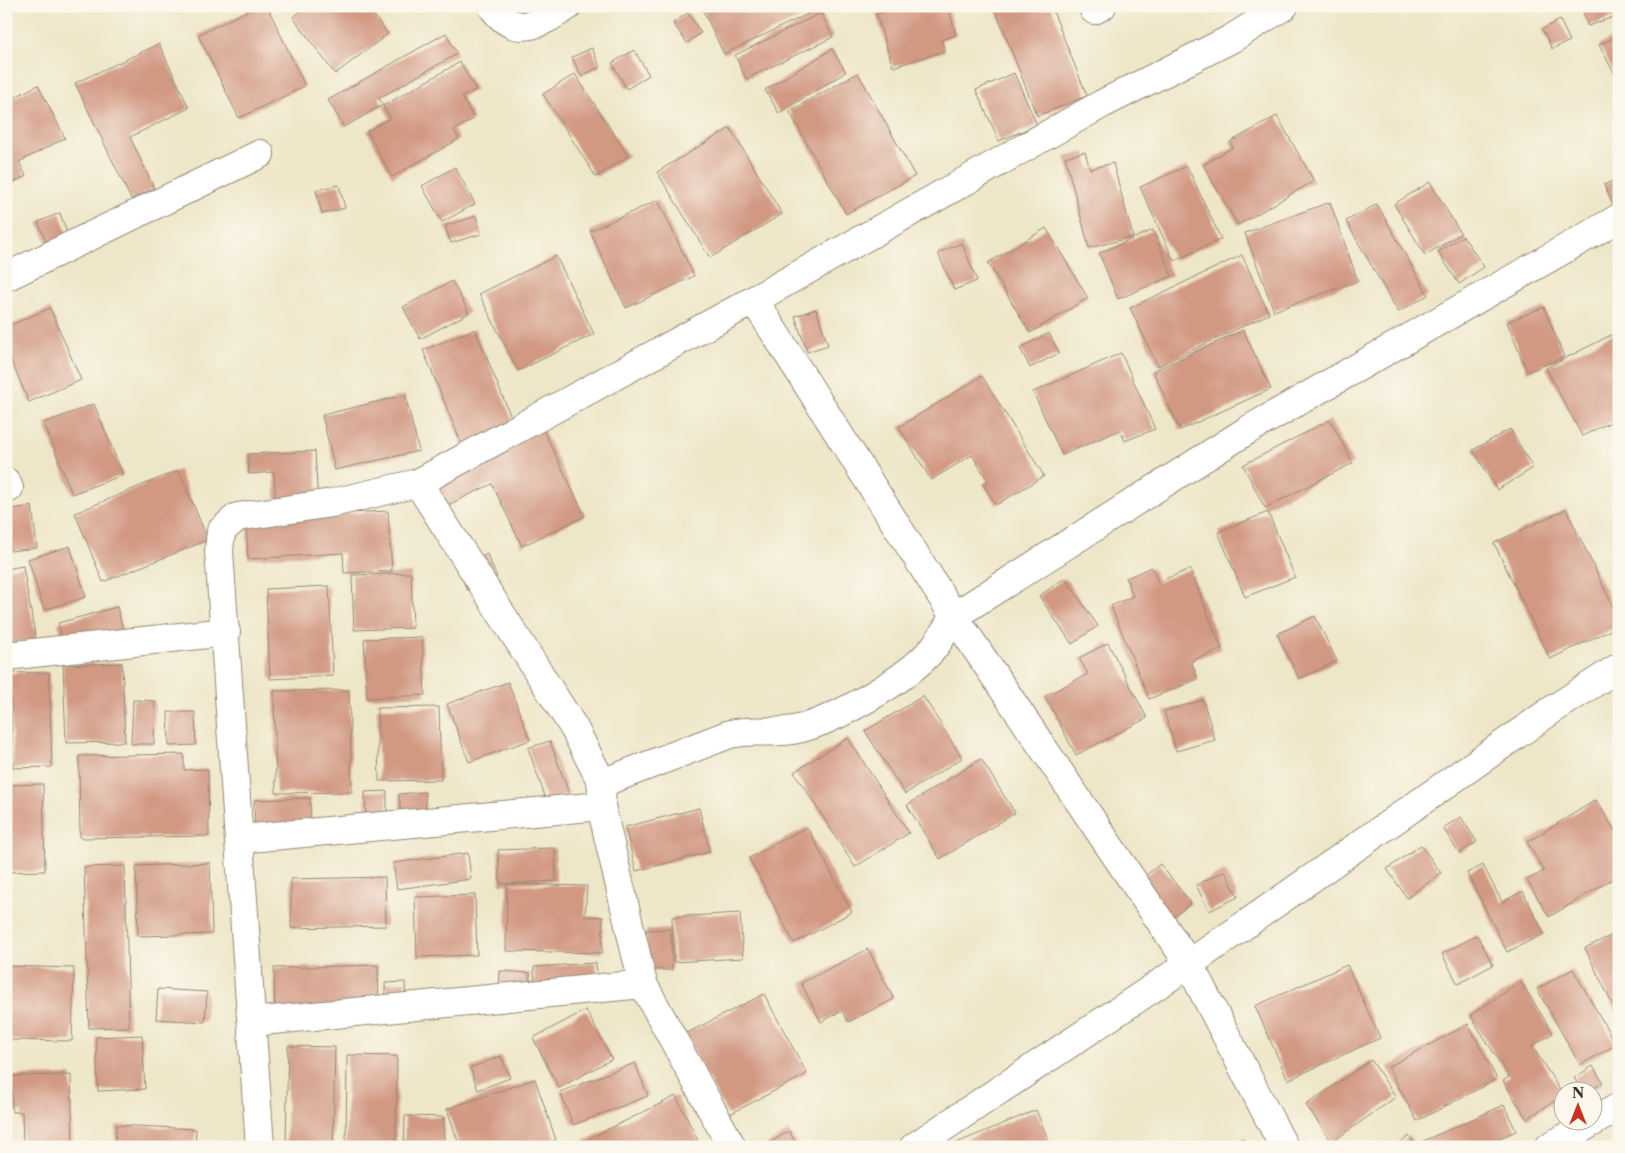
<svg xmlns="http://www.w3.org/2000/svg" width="1625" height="1153" font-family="'Libre Caslon Text',serif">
<rect width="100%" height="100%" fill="#fbf7ec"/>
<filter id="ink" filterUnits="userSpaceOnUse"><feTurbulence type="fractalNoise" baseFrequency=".02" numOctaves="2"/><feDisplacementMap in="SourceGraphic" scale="10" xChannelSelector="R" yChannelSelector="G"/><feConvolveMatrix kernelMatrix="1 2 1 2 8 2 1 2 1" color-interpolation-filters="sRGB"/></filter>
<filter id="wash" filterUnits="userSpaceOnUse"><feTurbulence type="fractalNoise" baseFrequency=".0096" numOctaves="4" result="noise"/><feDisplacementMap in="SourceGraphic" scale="20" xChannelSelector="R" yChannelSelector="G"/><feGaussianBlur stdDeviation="1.12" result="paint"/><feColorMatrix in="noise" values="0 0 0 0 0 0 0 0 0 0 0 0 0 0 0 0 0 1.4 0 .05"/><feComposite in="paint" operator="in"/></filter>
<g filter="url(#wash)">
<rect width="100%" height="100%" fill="#eee6c8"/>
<g id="blocks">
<g fill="#d19882">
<path d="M 257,6 L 267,6 L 305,86 L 239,118 L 198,35 Z"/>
<path d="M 308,6 L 367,6 L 388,34 L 335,74 L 293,17 Z"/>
<path d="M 701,6 L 812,6 L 814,11 L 724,54 Z"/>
<path d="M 902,6 L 948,6 L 956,35 L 941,40 L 945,51 L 893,67 L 876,14 Z"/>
<path d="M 994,6 L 1051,6 L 1087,96 L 1037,116 Z"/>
<path d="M 1581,6 L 1619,6 L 1619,15 L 1588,26 Z"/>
<path d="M 688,13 L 701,33 L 687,43 L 673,23 Z"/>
<path d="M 821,13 L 833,37 L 746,79 L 735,55 Z"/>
<path d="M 1560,20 L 1570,41 L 1552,49 L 1542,29 Z"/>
<path d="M 446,33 L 457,54 L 379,98 L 383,105 L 344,127 L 328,100 Z"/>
<path d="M 1619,35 L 1619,82 L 1599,45 Z"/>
<path d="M 159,44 L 189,108 L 130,137 L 154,188 L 131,199 L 75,83 Z"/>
<path d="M 592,48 L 600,67 L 581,76 L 572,57 Z"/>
<path d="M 832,49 L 846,72 L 779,113 L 765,90 Z"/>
<path d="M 634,50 L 649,75 L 627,89 L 612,63 Z"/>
<path d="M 460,62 L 476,90 L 462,97 L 474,119 L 454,130 L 459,139 L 392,177 L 367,131 L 390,118 L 383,106 Z"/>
<path d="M 858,73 L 915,176 L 846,214 L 789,111 Z"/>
<path d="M 1014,73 L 1037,125 L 999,141 L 976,90 Z"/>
<path d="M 575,74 L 628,156 L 596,177 L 543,94 Z"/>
<path d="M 38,85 L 65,138 L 19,162 L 26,176 L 6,186 L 6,102 Z"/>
<path d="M 1277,116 L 1314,181 L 1238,225 L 1203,165 L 1233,147 L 1230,142 Z"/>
<path d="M 730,128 L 782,214 L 710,258 L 657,172 Z"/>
<path d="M 1085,152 L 1090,169 L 1113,163 L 1133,237 L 1089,248 L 1065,157 Z"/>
<path d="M 1187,166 L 1221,239 L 1174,261 L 1140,187 Z"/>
<path d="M 455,167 L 475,204 L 442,222 L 422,186 Z"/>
<path d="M 1619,178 L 1619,205 L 1614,207 L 1604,185 Z"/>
<path d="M 1430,182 L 1461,234 L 1425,255 L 1394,204 Z"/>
<path d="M 339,185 L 345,208 L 322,214 L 316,190 Z"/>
<path d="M 658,200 L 694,276 L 626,308 L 590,231 Z"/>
<path d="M 1330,202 L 1358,281 L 1274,311 L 1245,233 Z"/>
<path d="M 1377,204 L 1428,295 L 1398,312 L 1346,221 Z"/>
<path d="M 60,213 L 68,236 L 47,244 L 38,222 Z"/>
<path d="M 476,216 L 481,234 L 451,243 L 445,226 Z"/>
<path d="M 1046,228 L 1088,298 L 1030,333 L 988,263 Z"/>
<path d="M 1153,230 L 1172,276 L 1118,299 L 1099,253 Z"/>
<path d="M 1463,236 L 1484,267 L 1459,284 L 1438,252 Z"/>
<path d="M 962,243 L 977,281 L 954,290 L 938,253 Z"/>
<path d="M 1242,255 L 1269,314 L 1158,366 L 1130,308 Z"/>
<path d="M 556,256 L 594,334 L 518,371 L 479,294 Z"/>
<path d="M 452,281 L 469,313 L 420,339 L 403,307 Z"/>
<path d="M 1544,307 L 1564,357 L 1527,372 L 1507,322 Z"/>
<path d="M 50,308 L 81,380 L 29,402 L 6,349 L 6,327 Z"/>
<path d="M 816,309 L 828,345 L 807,352 L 795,316 Z"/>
<path d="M 475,329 L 516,429 L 464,450 L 423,350 Z"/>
<path d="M 1243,330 L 1271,389 L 1180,430 L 1153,371 Z"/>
<path d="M 1049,333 L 1059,353 L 1030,368 L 1020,348 Z"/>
<path d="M 1613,334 L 1619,344 L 1619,418 L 1582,436 L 1546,368 Z"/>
<path d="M 1121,353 L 1155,429 L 1125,441 L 1120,430 L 1062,455 L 1033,392 Z"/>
<path d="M 982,376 L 1044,476 L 996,505 L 983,484 L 988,481 L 972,455 L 931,480 L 899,427 Z"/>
<path d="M 405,395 L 419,451 L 335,470 L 322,415 Z"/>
<path d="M 94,404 L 123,475 L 72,494 L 44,423 Z"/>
<path d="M 1330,420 L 1353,463 L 1265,508 L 1243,465 Z"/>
<path d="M 542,427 L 585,516 L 522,546 L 492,484 L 429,514 L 416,487 Z"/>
<path d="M 1510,429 L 1533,468 L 1497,490 L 1473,450 Z"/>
<path d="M 315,451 L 318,505 L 276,507 L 274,472 L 249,474 L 248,454 Z"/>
<path d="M 179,470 L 208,540 L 103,582 L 75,513 Z"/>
<path d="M 32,506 L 37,548 L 10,551 L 6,510 Z"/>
<path d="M 1566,509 L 1619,619 L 1619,626 L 1550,659 L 1494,543 Z"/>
<path d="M 388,511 L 392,571 L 344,573 L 343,553 L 248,559 L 246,518 Z"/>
<path d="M 1268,512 L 1295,577 L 1245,597 L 1218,532 Z"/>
<path d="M 70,546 L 86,597 L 44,610 L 28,559 Z"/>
<path d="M 487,554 L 497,577 L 467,590 L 457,566 Z"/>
<path d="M 23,566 L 37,646 L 6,651 L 6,569 Z"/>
<path d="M 1152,567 L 1158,582 L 1190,569 L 1222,649 L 1191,661 L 1198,679 L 1149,699 L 1111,606 L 1133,596 L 1126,578 Z"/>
<path d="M 411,573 L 413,628 L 354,630 L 352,575 Z"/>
<path d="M 1065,578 L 1098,626 L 1072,644 L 1039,596 Z"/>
<path d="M 329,586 L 333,676 L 270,679 L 266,589 Z"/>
<path d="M 117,607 L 127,645 L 68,660 L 58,623 Z"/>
<path d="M 1315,616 L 1337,661 L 1299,679 L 1277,634 Z"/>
<path d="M 422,637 L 425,695 L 367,698 L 364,639 Z"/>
<path d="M 1108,643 L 1147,718 L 1076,755 L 1045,696 L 1088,674 L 1079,658 Z"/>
<path d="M 122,663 L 125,742 L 66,743 L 63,665 Z"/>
<path d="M 49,672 L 52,767 L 13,768 L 10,673 Z"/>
<path d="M 508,682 L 530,740 L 469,762 L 447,704 Z"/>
<path d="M 349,690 L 352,792 L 276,793 L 274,691 Z"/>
<path d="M 923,696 L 962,758 L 905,794 L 865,731 Z"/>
<path d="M 133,700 L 155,701 L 154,744 L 131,744 Z"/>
<path d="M 1203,700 L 1215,740 L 1176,751 L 1164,711 Z"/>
<path d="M 439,707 L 441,780 L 379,781 L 377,708 Z"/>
<path d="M 168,712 L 195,712 L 196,745 L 169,746 Z"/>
<path d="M 848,738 L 909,833 L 855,867 L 794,772 Z"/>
<path d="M 550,741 L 569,794 L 547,802 L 528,748 Z"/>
<path d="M 184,754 L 184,770 L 208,769 L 209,836 L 80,838 L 79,756 Z"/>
<path d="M 981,759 L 1015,813 L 940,859 L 907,805 Z"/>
<path d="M 43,784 L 45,871 L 6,872 L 6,785 Z"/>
<path d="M 387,791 L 387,816 L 366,816 L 365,792 Z"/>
<path d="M 425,792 L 426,813 L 401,815 L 399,794 Z"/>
<path d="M 310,798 L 311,830 L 255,832 L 254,800 Z"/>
<path d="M 1596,800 L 1619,837 L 1619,875 L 1549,917 L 1527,880 L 1544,871 L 1527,842 Z"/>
<path d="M 699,808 L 710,852 L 636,871 L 625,827 Z"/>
<path d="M 1461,817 L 1477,842 L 1459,853 L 1443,828 Z"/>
<path d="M 807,827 L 852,912 L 794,943 L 749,858 Z"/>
<path d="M 1421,845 L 1441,873 L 1407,898 L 1387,869 Z"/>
<path d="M 555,848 L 556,881 L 500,884 L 498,850 Z"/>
<path d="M 468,853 L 471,879 L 397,889 L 393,863 Z"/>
<path d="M 210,863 L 212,934 L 138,936 L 136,866 Z"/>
<path d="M 1160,864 L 1191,903 L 1171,919 L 1140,880 Z"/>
<path d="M 1483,865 L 1502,902 L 1523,891 L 1544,934 L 1507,952 L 1467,873 Z"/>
<path d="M 125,866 L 129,1027 L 89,1028 L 84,867 Z"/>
<path d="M 1225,871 L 1238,897 L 1209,911 L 1196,885 Z"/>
<path d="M 385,877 L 386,926 L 291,928 L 291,879 Z"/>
<path d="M 507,884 L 587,886 L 585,916 L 603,917 L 602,953 L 506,951 Z"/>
<path d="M 475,895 L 477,955 L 417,957 L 415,897 Z"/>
<path d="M 740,913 L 743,958 L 674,962 L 672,917 Z"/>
<path d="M 671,929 L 672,970 L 647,970 L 646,930 Z"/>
<path d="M 1619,932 L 1619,1018 L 1585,948 Z"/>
<path d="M 1477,935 L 1493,965 L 1458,984 L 1442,954 Z"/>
<path d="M 868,949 L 894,999 L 848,1022 L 842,1011 L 821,1022 L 801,983 Z"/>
<path d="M 596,963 L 598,985 L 535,988 L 534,967 Z"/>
<path d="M 378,965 L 379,1019 L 275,1022 L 274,968 Z"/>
<path d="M 1347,965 L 1380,1038 L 1288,1080 L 1255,1006 Z"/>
<path d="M 6,966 L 74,968 L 72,1041 L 6,1040 Z"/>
<path d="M 1573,969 L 1616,1045 L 1580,1065 L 1537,989 Z"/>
<path d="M 500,971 L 530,973 L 529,997 L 499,995 Z"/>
<path d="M 405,982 L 406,1017 L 386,1017 L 385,983 Z"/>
<path d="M 1521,982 L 1553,1033 L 1532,1046 L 1562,1093 L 1562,1096 L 1527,1119 L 1503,1081 L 1509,1077 L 1470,1015 Z"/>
<path d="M 158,989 L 207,992 L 205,1022 L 156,1019 Z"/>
<path d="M 764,994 L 807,1074 L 728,1115 L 685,1034 Z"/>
<path d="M 586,1010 L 612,1059 L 559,1088 L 533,1038 Z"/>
<path d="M 1468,1024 L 1497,1079 L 1417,1121 L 1388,1067 Z"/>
<path d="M 142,1035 L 145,1089 L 98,1091 L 96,1037 Z"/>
<path d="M 288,1046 L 335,1047 L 333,1146 L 286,1145 Z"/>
<path d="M 347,1055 L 397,1056 L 396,1147 L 346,1147 Z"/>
<path d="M 501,1056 L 510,1078 L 478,1090 L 470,1068 Z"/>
<path d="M 1371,1060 L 1396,1097 L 1332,1142 L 1306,1105 Z"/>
<path d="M 635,1063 L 648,1096 L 573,1125 L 560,1092 Z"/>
<path d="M 1593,1066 L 1603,1083 L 1591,1090 L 1582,1090 L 1574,1078 Z"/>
<path d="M 71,1075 L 73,1147 L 23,1147 L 22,1112 L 12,1112 L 11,1076 Z"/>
<path d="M 535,1079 L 556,1140 L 536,1147 L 460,1147 L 447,1109 Z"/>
<path d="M 676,1096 L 701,1147 L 582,1147 L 580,1143 Z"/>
<path d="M 1504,1105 L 1516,1131 L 1479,1147 L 1423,1147 L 1421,1142 Z"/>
<path d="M 1036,1110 L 1051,1147 L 947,1147 Z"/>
<path d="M 405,1116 L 444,1117 L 444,1147 L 404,1147 Z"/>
<path d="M 116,1125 L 196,1129 L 195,1147 L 115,1147 Z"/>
<path d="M 789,1131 L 798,1147 L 763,1147 Z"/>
<path d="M 1409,1136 L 1417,1147 L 1396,1147 Z"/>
<path d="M 1243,1138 L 1248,1147 L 1228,1147 Z"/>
</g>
</g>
</g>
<g filter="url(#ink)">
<use href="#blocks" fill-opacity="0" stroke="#948873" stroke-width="1"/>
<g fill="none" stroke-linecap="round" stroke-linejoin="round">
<g stroke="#948873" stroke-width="30">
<g id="minor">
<path d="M 492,6 C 515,40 540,24 568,6"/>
<path d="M 1094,10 L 1102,6"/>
<path d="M 6,277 L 260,154"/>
<path d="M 6,482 L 9,488"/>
<path d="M 6,656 L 226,632"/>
<path d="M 602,783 L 730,734 C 754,728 774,735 798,729 C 836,720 905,680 931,651 C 940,641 947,627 954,616 L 1248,430 L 1619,218"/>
<path d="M 601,806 L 643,984"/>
<path d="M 240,839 L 601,806 L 602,783 L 574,728 L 418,483"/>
<path d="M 252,1022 L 643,984 L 732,1147"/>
<path d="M 260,1147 L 219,551 L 221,531 L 237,517 L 332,503 L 418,483 L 754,300"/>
<path d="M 914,1147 L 1189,964 L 1552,710 L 1619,667"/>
<path d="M 1284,1147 L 1189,964 L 954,616 L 754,300 L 1102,104 L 1231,39 L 1284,6"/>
<path d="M 1549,1147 L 1619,1107"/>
</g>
</g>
<use href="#minor" stroke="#fff" stroke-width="28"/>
</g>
</g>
<rect width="1625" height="1153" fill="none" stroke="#fbf7ec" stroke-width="25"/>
<g transform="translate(1578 1106)"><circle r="24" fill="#fbf7ec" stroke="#aea59a"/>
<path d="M0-4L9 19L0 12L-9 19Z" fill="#c8321e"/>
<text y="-8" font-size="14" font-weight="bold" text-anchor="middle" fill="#3b2a1e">N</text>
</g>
</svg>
